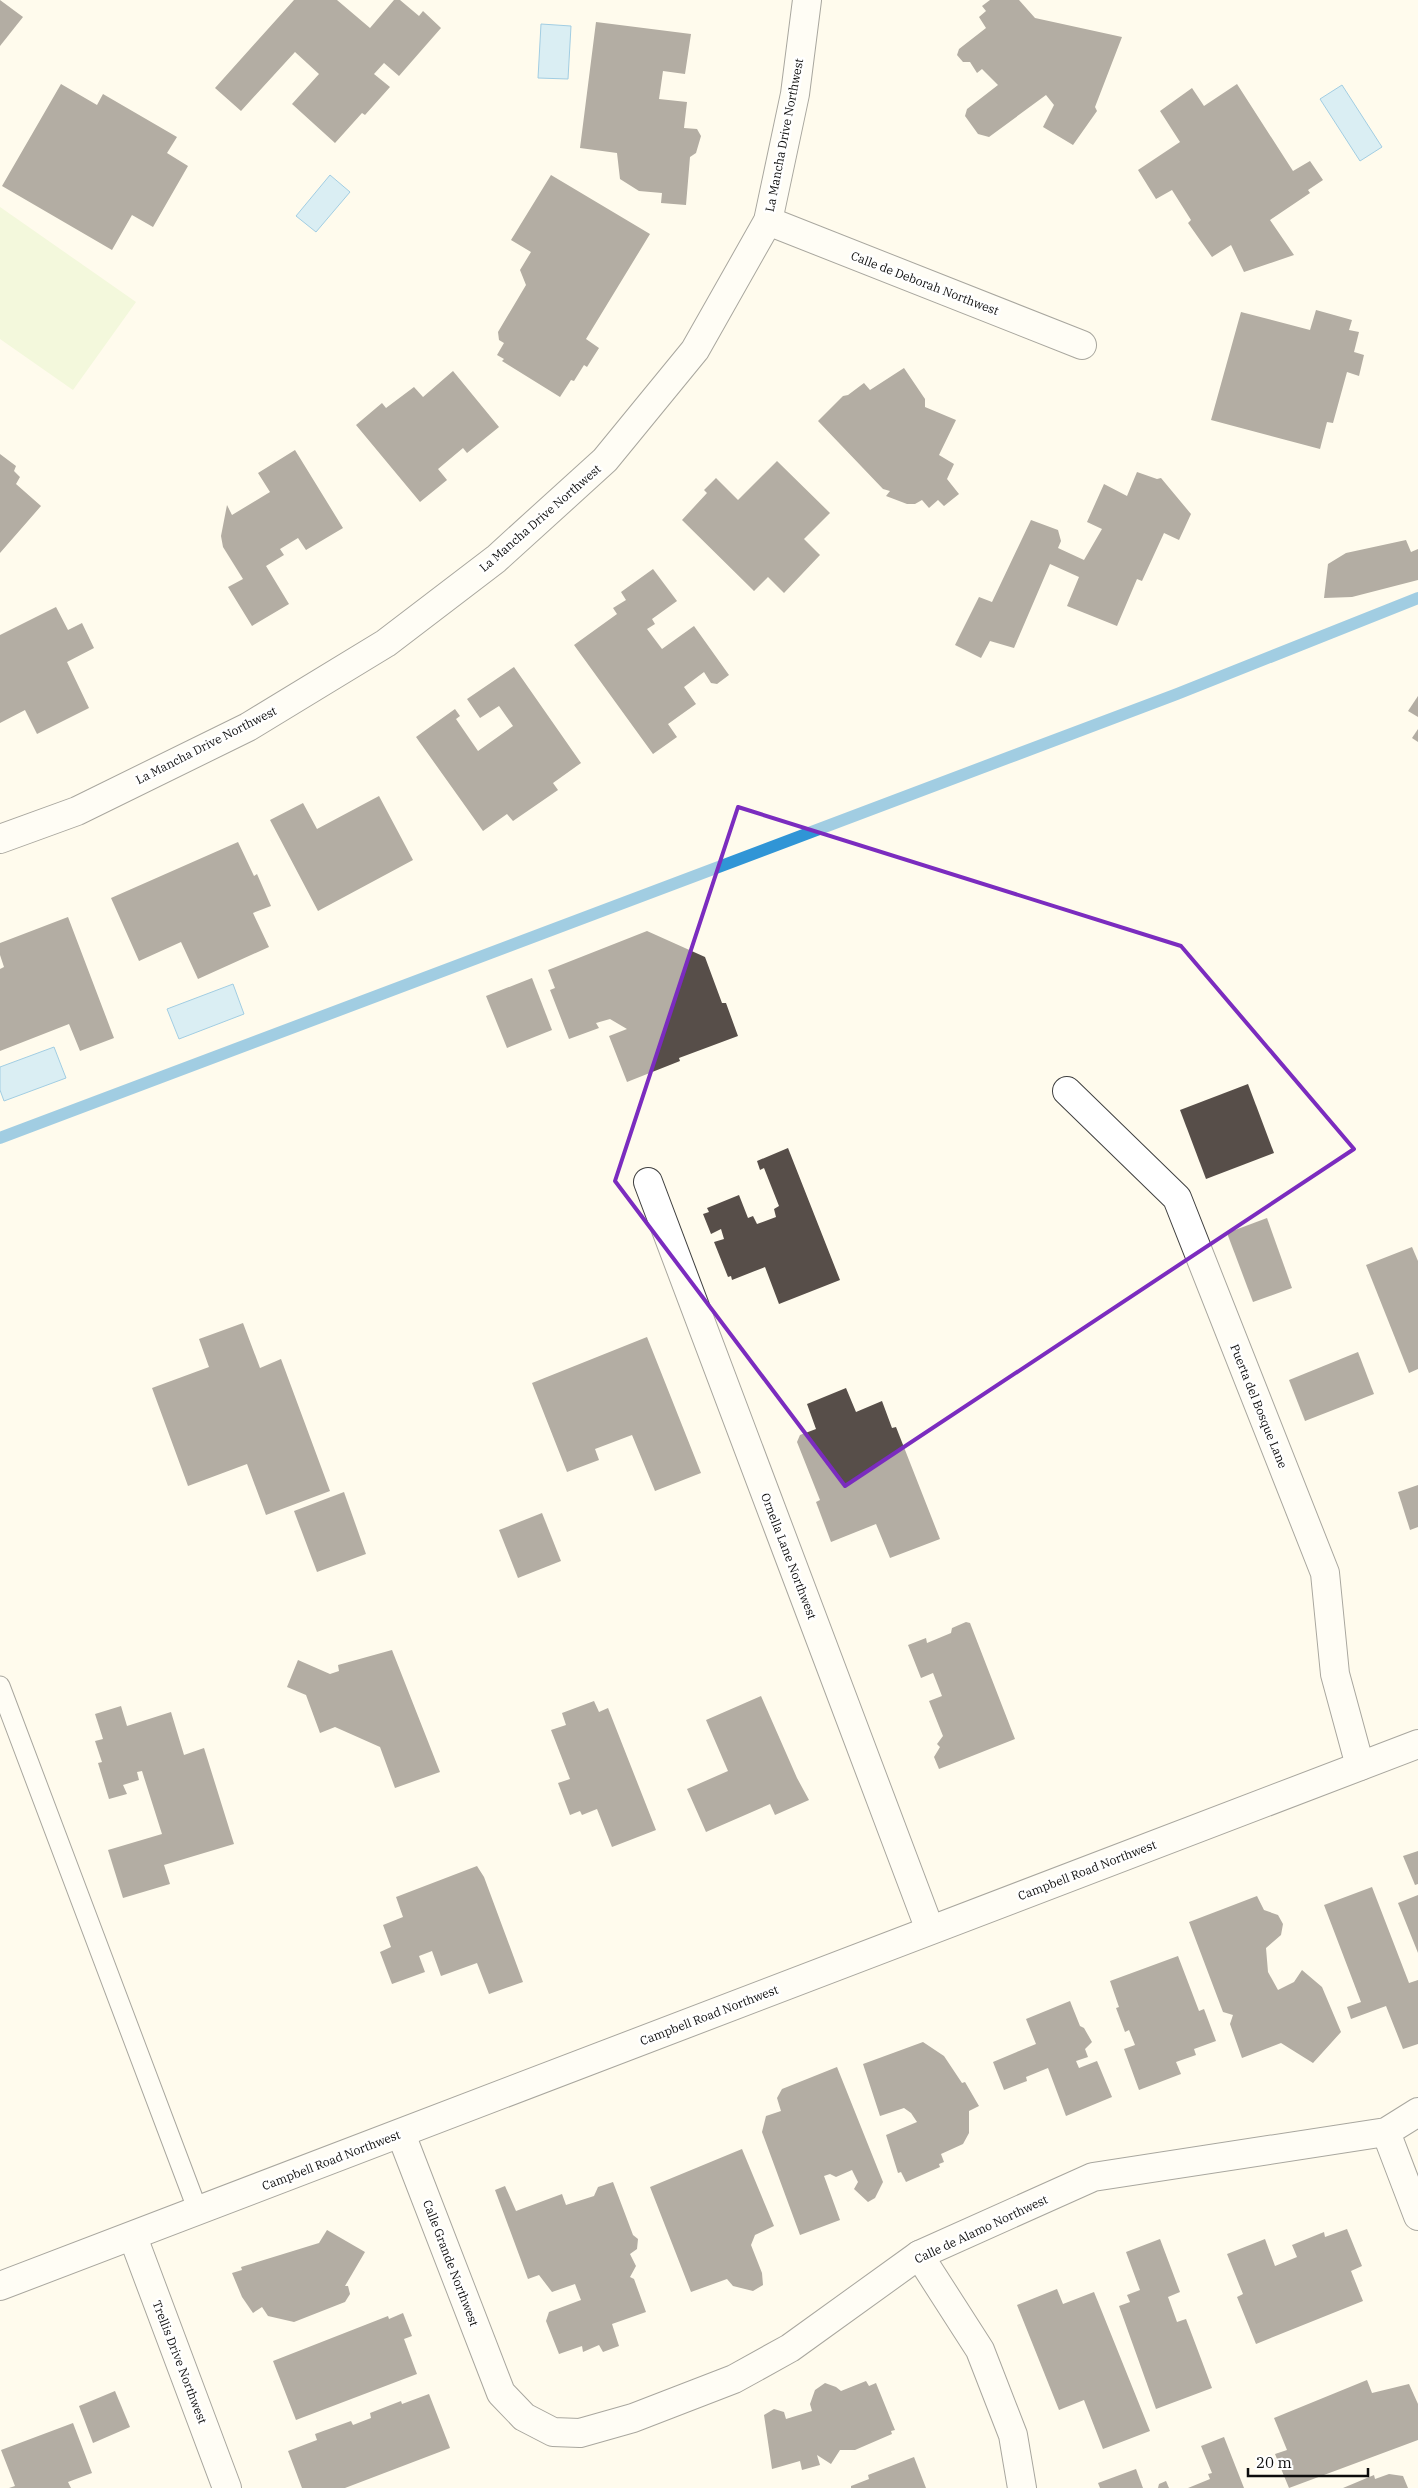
<svg xmlns="http://www.w3.org/2000/svg" width="1418" height="2488" font-family="'IBM Plex Serif',serif">
<rect width="100%" height="100%" fill="#fffbed"/>
<path fill="#e4f3c7" d="M 0,207 L 136,302 L 73,390 L 0,339 Z"/>
<g fill="#aedefa" stroke="#3095d6">
<path d="M 541,24 L 571,26 L 568,79 L 538,78 Z"/>
<path d="M 1342,85 L 1382,147 L 1360,161 L 1320,99 Z"/>
<path d="M 330,175 L 350,192 L 316,232 L 296,216 Z"/>
<path d="M 233,984 L 244,1014 L 179,1039 L 167,1009 Z"/>
<path d="M 54,1047 L 66,1078 L 4,1101 L 0,1090 L 0,1067 Z"/>
</g>
<g fill="none" stroke-linecap="round" stroke-linejoin="round">
<path stroke="#3095d6" stroke-width="12" d="M 0,1138 L 1177,694 L 1418,598"/>
</g>
<g fill="#574e49">
<path d="M 0,0 L 23,17 L 0,46 Z"/>
<path d="M 294,0 L 337,0 L 370,28 L 394,0 L 400,0 L 419,16 L 423,11 L 441,28 L 399,76 L 384,63 L 374,74 L 390,87 L 365,115 L 362,113 L 335,143 L 292,104 L 319,74 L 295,52 L 241,111 L 215,88 Z"/>
<path d="M 990,0 L 1019,0 L 1035,18 L 1122,37 L 1095,107 L 1097,111 L 1073,145 L 1043,127 L 1054,105 L 1046,95 L 989,137 L 978,134 L 965,116 L 967,109 L 998,85 L 982,69 L 977,73 L 970,62 L 963,62 L 957,55 L 959,49 L 986,28 L 979,17 L 986,11 L 982,6 Z"/>
<path d="M 596,22 L 691,34 L 685,74 L 663,71 L 659,99 L 687,102 L 684,128 L 697,129 L 701,136 L 696,153 L 690,157 L 686,205 L 661,203 L 662,193 L 639,191 L 620,179 L 617,153 L 580,148 Z"/>
<path d="M 61,84 L 97,105 L 103,94 L 177,137 L 167,153 L 188,166 L 153,227 L 132,215 L 112,250 L 2,186 Z"/>
<path d="M 1237,84 L 1293,171 L 1310,161 L 1323,180 L 1308,190 L 1310,193 L 1270,220 L 1294,255 L 1244,272 L 1231,245 L 1212,257 L 1188,223 L 1191,220 L 1172,190 L 1156,199 L 1138,170 L 1180,142 L 1160,111 L 1192,88 L 1204,106 Z"/>
<path d="M 551,175 L 650,234 L 586,339 L 599,348 L 587,367 L 584,365 L 574,381 L 571,380 L 560,397 L 502,361 L 504,359 L 497,355 L 504,343 L 499,340 L 498,332 L 526,285 L 520,270 L 531,252 L 511,240 Z"/>
<path d="M 1316,310 L 1352,320 L 1349,330 L 1359,332 L 1354,352 L 1364,355 L 1359,376 L 1347,372 L 1333,423 L 1327,422 L 1320,449 L 1211,420 L 1241,312 L 1310,330 Z"/>
<path d="M 904,368 L 925,399 L 925,407 L 956,420 L 939,455 L 954,464 L 947,479 L 959,494 L 944,506 L 938,500 L 929,508 L 922,500 L 915,504 L 907,504 L 886,496 L 890,491 L 883,489 L 818,421 L 843,396 L 848,395 L 864,383 L 870,390 Z"/>
<path d="M 453,371 L 499,427 L 467,453 L 463,448 L 438,469 L 447,480 L 420,502 L 356,425 L 382,403 L 386,408 L 414,387 L 423,397 Z"/>
<path d="M 295,450 L 343,528 L 306,550 L 298,538 L 280,549 L 284,555 L 266,566 L 289,604 L 252,626 L 228,587 L 243,579 L 223,547 L 221,536 L 227,505 L 232,515 L 270,492 L 258,473 Z"/>
<path d="M 0,454 L 16,466 L 14,471 L 20,477 L 16,484 L 41,506 L 0,553 Z"/>
<path d="M 777,461 L 830,513 L 804,539 L 820,555 L 784,593 L 768,577 L 754,591 L 682,520 L 707,493 L 704,490 L 716,478 L 738,500 Z"/>
<path d="M 1137,472 L 1157,479 L 1161,478 L 1191,514 L 1179,540 L 1164,533 L 1142,581 L 1137,579 L 1117,626 L 1067,606 L 1079,577 L 1050,564 L 1014,648 L 990,641 L 981,658 L 955,645 L 979,597 L 992,602 L 1031,520 L 1058,530 L 1061,541 L 1058,548 L 1084,560 L 1102,529 L 1087,522 L 1104,484 L 1127,496 Z"/>
<path d="M 1406,540 L 1411,552 L 1418,549 L 1418,580 L 1352,597 L 1324,598 L 1328,564 L 1346,553 Z"/>
<path d="M 653,569 L 677,601 L 652,619 L 655,624 L 647,629 L 662,649 L 694,626 L 729,675 L 717,684 L 711,683 L 704,672 L 684,687 L 696,704 L 668,724 L 677,737 L 653,754 L 574,645 L 617,614 L 613,608 L 626,600 L 621,592 Z"/>
<path d="M 56,607 L 68,630 L 82,623 L 94,648 L 67,662 L 89,708 L 37,734 L 25,710 L 0,723 L 0,635 Z"/>
<path d="M 514,667 L 581,763 L 553,783 L 558,790 L 513,821 L 507,814 L 483,831 L 416,737 L 455,709 L 460,716 L 456,719 L 478,751 L 513,726 L 499,706 L 480,718 L 467,699 Z"/>
<path d="M 1418,696 L 1418,717 L 1408,711 Z"/>
<path d="M 1418,729 L 1418,742 L 1412,738 Z"/>
<path d="M 379,796 L 413,860 L 318,911 L 270,820 L 303,803 L 317,829 Z"/>
<path d="M 238,842 L 254,876 L 257,874 L 271,906 L 253,913 L 269,947 L 198,979 L 181,942 L 139,961 L 111,898 Z"/>
<path d="M 68,917 L 114,1038 L 80,1051 L 69,1024 L 0,1051 L 0,969 L 4,967 L 0,955 L 0,943 Z"/>
<path d="M 647,931 L 705,957 L 722,1003 L 726,1003 L 738,1036 L 679,1058 L 680,1061 L 627,1082 L 609,1036 L 627,1029 L 610,1019 L 596,1023 L 599,1028 L 569,1039 L 550,990 L 555,988 L 548,970 Z"/>
<path d="M 532,978 L 552,1030 L 507,1048 L 486,996 Z"/>
<path d="M 1248,1084 L 1274,1153 L 1206,1179 L 1180,1110 Z"/>
<path d="M 788,1148 L 840,1280 L 779,1304 L 765,1267 L 732,1280 L 731,1276 L 728,1277 L 714,1242 L 724,1239 L 721,1229 L 711,1234 L 703,1214 L 709,1212 L 707,1208 L 739,1195 L 748,1218 L 753,1216 L 757,1224 L 776,1217 L 774,1209 L 779,1206 L 764,1168 L 760,1170 L 757,1161 Z"/>
<path d="M 1267,1218 L 1292,1288 L 1253,1302 L 1227,1233 Z"/>
<path d="M 1412,1247 L 1418,1261 L 1418,1369 L 1409,1373 L 1366,1265 Z"/>
<path d="M 243,1323 L 260,1368 L 281,1359 L 330,1491 L 266,1515 L 247,1464 L 188,1486 L 152,1388 L 209,1367 L 199,1339 Z"/>
<path d="M 647,1337 L 701,1473 L 655,1491 L 632,1435 L 595,1449 L 599,1460 L 567,1472 L 532,1383 Z"/>
<path d="M 1358,1352 L 1374,1394 L 1305,1421 L 1289,1380 Z"/>
<path d="M 846,1388 L 856,1412 L 882,1401 L 892,1428 L 896,1427 L 940,1539 L 890,1558 L 876,1524 L 831,1542 L 816,1502 L 820,1500 L 797,1442 L 800,1435 L 816,1429 L 807,1404 Z"/>
<path d="M 1418,1485 L 1418,1527 L 1410,1530 L 1398,1492 Z"/>
<path d="M 344,1492 L 366,1554 L 317,1572 L 294,1511 Z"/>
<path d="M 542,1513 L 561,1561 L 518,1578 L 499,1530 Z"/>
<path d="M 966,1622 L 970,1623 L 1015,1739 L 939,1769 L 934,1757 L 940,1747 L 937,1744 L 943,1736 L 929,1701 L 942,1696 L 933,1673 L 921,1678 L 908,1645 L 926,1638 L 927,1643 L 951,1633 L 952,1628 Z"/>
<path d="M 392,1650 L 440,1772 L 395,1788 L 380,1747 L 335,1727 L 320,1733 L 306,1695 L 287,1687 L 298,1660 L 330,1674 L 339,1671 L 338,1665 Z"/>
<path d="M 761,1696 L 797,1778 L 809,1800 L 775,1815 L 770,1804 L 706,1832 L 687,1789 L 728,1771 L 706,1720 Z"/>
<path d="M 594,1701 L 599,1712 L 608,1708 L 656,1830 L 612,1847 L 597,1809 L 582,1815 L 580,1811 L 570,1815 L 558,1783 L 570,1779 L 551,1730 L 566,1725 L 562,1713 Z"/>
<path d="M 121,1706 L 127,1726 L 171,1712 L 184,1755 L 204,1748 L 234,1844 L 164,1865 L 170,1884 L 123,1898 L 108,1850 L 162,1834 L 142,1771 L 137,1772 L 139,1780 L 123,1785 L 127,1794 L 109,1799 L 98,1763 L 102,1762 L 95,1741 L 103,1739 L 95,1714 Z"/>
<path d="M 1418,1851 L 1418,1884 L 1415,1885 L 1403,1856 Z"/>
<path d="M 477,1866 L 484,1877 L 523,1982 L 489,1994 L 477,1963 L 441,1976 L 432,1951 L 419,1956 L 425,1972 L 392,1984 L 380,1952 L 391,1947 L 383,1925 L 403,1917 L 396,1897 Z"/>
<path d="M 1372,1887 L 1409,1983 L 1418,1980 L 1418,2044 L 1403,2049 L 1386,2006 L 1351,2019 L 1347,2007 L 1361,2002 L 1324,1905 Z"/>
<path d="M 1418,1895 L 1418,1953 L 1398,1903 Z"/>
<path d="M 1257,1896 L 1264,1910 L 1278,1915 L 1283,1924 L 1281,1935 L 1266,1948 L 1268,1972 L 1278,1990 L 1294,1982 L 1302,1970 L 1322,1987 L 1341,2032 L 1313,2063 L 1281,2043 L 1242,2058 L 1230,2024 L 1233,2015 L 1223,2012 L 1189,1922 Z"/>
<path d="M 1178,1956 L 1199,2011 L 1204,2009 L 1216,2041 L 1194,2049 L 1196,2055 L 1176,2062 L 1181,2074 L 1139,2090 L 1124,2049 L 1135,2045 L 1129,2030 L 1125,2032 L 1116,2008 L 1119,2007 L 1110,1981 Z"/>
<path d="M 1070,2001 L 1080,2026 L 1084,2028 L 1092,2042 L 1085,2049 L 1088,2057 L 1076,2061 L 1079,2068 L 1097,2061 L 1112,2097 L 1066,2116 L 1048,2068 L 1026,2077 L 1027,2081 L 1004,2090 L 993,2062 L 1036,2044 L 1026,2019 Z"/>
<path d="M 923,2042 L 944,2056 L 962,2083 L 965,2082 L 979,2106 L 969,2111 L 969,2133 L 963,2144 L 941,2154 L 944,2162 L 939,2164 L 940,2167 L 906,2182 L 901,2172 L 898,2173 L 886,2135 L 917,2122 L 911,2113 L 904,2108 L 880,2116 L 863,2064 Z"/>
<path d="M 837,2067 L 883,2182 L 875,2198 L 868,2202 L 854,2189 L 858,2182 L 852,2170 L 836,2177 L 830,2174 L 824,2176 L 840,2220 L 800,2235 L 762,2132 L 766,2116 L 781,2111 L 777,2098 L 782,2089 Z"/>
<path d="M 742,2149 L 774,2226 L 755,2235 L 751,2245 L 762,2273 L 763,2285 L 753,2291 L 733,2286 L 727,2279 L 691,2292 L 650,2187 Z"/>
<path d="M 613,2182 L 633,2235 L 638,2239 L 637,2249 L 630,2254 L 636,2266 L 630,2277 L 634,2279 L 646,2312 L 612,2324 L 619,2346 L 603,2352 L 599,2345 L 583,2352 L 582,2346 L 559,2354 L 546,2321 L 549,2312 L 581,2300 L 575,2284 L 552,2292 L 539,2275 L 528,2279 L 495,2190 L 505,2186 L 516,2211 L 562,2194 L 566,2205 L 594,2196 L 598,2187 Z"/>
<path d="M 1347,2229 L 1362,2266 L 1351,2271 L 1363,2301 L 1256,2344 L 1237,2297 L 1243,2294 L 1227,2254 L 1265,2239 L 1275,2266 L 1297,2257 L 1292,2245 L 1324,2232 L 1325,2237 Z"/>
<path d="M 327,2230 L 365,2252 L 345,2286 L 348,2286 L 350,2294 L 345,2302 L 294,2322 L 268,2316 L 262,2307 L 253,2313 L 242,2297 L 232,2273 L 242,2270 L 241,2267 L 319,2243 Z"/>
<path d="M 1160,2239 L 1180,2292 L 1168,2297 L 1177,2322 L 1186,2319 L 1212,2388 L 1156,2409 L 1119,2306 L 1130,2302 L 1127,2295 L 1140,2290 L 1126,2252 Z"/>
<path d="M 1057,2289 L 1063,2304 L 1094,2292 L 1150,2431 L 1103,2449 L 1084,2400 L 1059,2410 L 1017,2305 Z"/>
<path d="M 403,2313 L 412,2336 L 404,2339 L 417,2374 L 296,2420 L 273,2361 L 388,2316 L 389,2319 Z"/>
<path d="M 1367,2380 L 1372,2393 L 1409,2384 L 1418,2404 L 1418,2440 L 1289,2488 L 1275,2454 L 1287,2450 L 1274,2418 Z"/>
<path d="M 866,2381 L 869,2386 L 876,2383 L 895,2430 L 891,2431 L 892,2434 L 855,2450 L 840,2450 L 831,2464 L 817,2455 L 820,2465 L 802,2470 L 800,2461 L 772,2469 L 764,2415 L 774,2409 L 784,2412 L 786,2419 L 812,2411 L 810,2404 L 815,2390 L 825,2383 L 836,2387 L 841,2391 Z"/>
<path d="M 115,2391 L 130,2427 L 93,2443 L 79,2406 Z"/>
<path d="M 429,2394 L 450,2448 L 345,2488 L 302,2488 L 288,2451 L 317,2440 L 315,2434 L 351,2421 L 353,2425 L 371,2418 L 370,2413 L 401,2401 L 402,2404 Z"/>
<path d="M 73,2423 L 92,2473 L 68,2482 L 71,2488 L 9,2488 L 15,2486 L 1,2450 Z"/>
<path d="M 1224,2437 L 1244,2488 L 1188,2488 L 1210,2479 L 1208,2474 L 1212,2473 L 1201,2446 Z"/>
<path d="M 914,2457 L 926,2488 L 851,2488 L 851,2486 L 869,2479 L 868,2475 Z"/>
<path d="M 1136,2469 L 1143,2488 L 1100,2488 L 1098,2483 Z"/>
<path d="M 1389,2474 L 1403,2476 L 1408,2488 L 1343,2488 L 1374,2475 L 1375,2479 Z"/>
<path d="M 1166,2481 L 1169,2488 L 1158,2488 L 1159,2484 Z"/>
</g>
<g fill="none" stroke-linecap="round" stroke-linejoin="round">
<g stroke="#404040" stroke-width="21">
<path id="service" d="M 0,1686 L 198,2211"/>
</g>
<g stroke="#404040" stroke-width="30">
<g id="minor">
<path d="M 768,221 L 1082,345"/>
<path d="M 0,839 L 77,811 L 248,727 L 386,643 L 496,559 L 605,460 L 695,350 L 768,221 L 795,94 L 807,0"/>
<path d="M 1067,1091 L 1177,1198 L 1325,1573 L 1335,1674 L 1360,1766"/>
<path d="M 648,1182 L 930,1930"/>
<path d="M 1386,2132 L 1418,2216"/>
<path d="M 401,2134 L 501,2393 L 524,2417 L 553,2432 L 580,2433 L 633,2418 L 734,2379 L 790,2348 L 919,2255 L 1093,2177 L 1386,2132 L 1418,2112"/>
<path d="M 919,2255 L 980,2350 L 1013,2435 L 1022,2488"/>
</g>
</g>
<g stroke="#404040" stroke-width="30">
<g id="tertiary">
<path d="M 133,2237 L 227,2488"/>
<path d="M 0,2286 L 1418,1744"/>
</g>
</g>
<use href="#service" stroke="#fff" stroke-width="19"/>
<use href="#minor" stroke="#fff" stroke-width="28"/>
<use href="#tertiary" stroke="#fff" stroke-width="28"/>
</g>
<path d="M0 0H1418V2488H0ZM 738,807 L 1181,946 L 1354,1149 L 845,1486 L 615,1181 Z" fill="#fffbed" fill-opacity=".55" fill-rule="evenodd"/>
<path fill="none" stroke="#7b2cbf" stroke-width="4" stroke-linejoin="round" d="M 738,807 L 1181,946 L 1354,1149 L 845,1486 L 615,1181 Z"/>
<g text-anchor="middle" dominant-baseline="central" stroke-width="5" stroke-linejoin="round" paint-order="stroke">
<g font-size="12" fill="#0d0d0d" stroke="#fff">
<text transform="translate(784 135) rotate(-79)">La Mancha Drive Northwest</text>
<text transform="translate(925 283) rotate(21)">Calle de Deborah Northwest</text>
<text transform="translate(540 518) rotate(-41)">La Mancha Drive Northwest</text>
<text transform="translate(206 745) rotate(-27)">La Mancha Drive Northwest</text>
<text transform="translate(1259 1406) rotate(68)">Puerta del Bosque Lane</text>
<text transform="translate(789 1556) rotate(69)">Ornella Lane Northwest</text>
<text transform="translate(1087 1870) rotate(-21)">Campbell Road Northwest</text>
<text transform="translate(709 2015) rotate(-21)">Campbell Road Northwest</text>
<text transform="translate(331 2160) rotate(-21)">Campbell Road Northwest</text>
<text transform="translate(981 2229) rotate(-25)">Calle de Alamo Northwest</text>
<text transform="translate(451 2263) rotate(69)">Calle Grande Northwest</text>
<text transform="translate(180 2362) rotate(69)">Trellis Drive Northwest</text>
</g>
</g>
<path d="M1248 2468v8h120v-8" fill="none" stroke="#0d0d0d" stroke-width="2.5"/>
<text x="1256" y="2468" font-size="15" fill="#0d0d0d" stroke="#ffffff" stroke-width="4" paint-order="stroke">20 m</text>
</svg>
